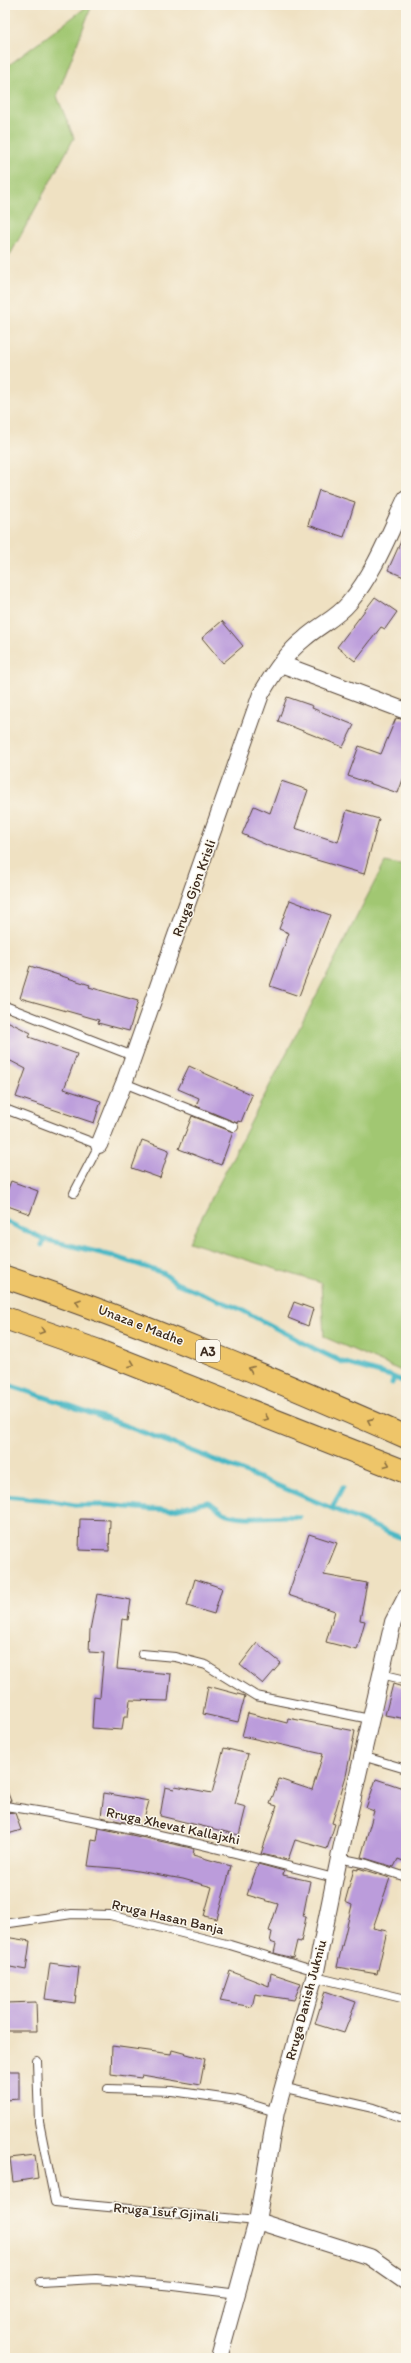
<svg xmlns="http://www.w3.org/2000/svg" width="411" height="2363" font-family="Itim,sans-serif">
<rect width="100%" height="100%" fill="#fbf7ec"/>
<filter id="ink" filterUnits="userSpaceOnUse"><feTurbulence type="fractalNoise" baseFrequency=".025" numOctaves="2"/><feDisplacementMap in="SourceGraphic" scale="8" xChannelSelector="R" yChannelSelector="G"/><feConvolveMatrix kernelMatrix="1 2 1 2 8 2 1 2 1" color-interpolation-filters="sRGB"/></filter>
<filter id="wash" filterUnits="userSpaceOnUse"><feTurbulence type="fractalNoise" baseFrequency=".012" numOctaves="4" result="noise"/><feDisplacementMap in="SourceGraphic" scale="16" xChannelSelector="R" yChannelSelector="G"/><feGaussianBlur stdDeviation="0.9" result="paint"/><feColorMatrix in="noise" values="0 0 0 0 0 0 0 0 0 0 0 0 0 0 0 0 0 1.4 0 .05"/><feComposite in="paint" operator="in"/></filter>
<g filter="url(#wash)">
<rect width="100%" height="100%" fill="#efe1c2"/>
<g fill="#a1c772" stroke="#6e7848">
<path d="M 89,5 L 92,5 L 57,96 L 74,138 L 5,264 L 5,68 Z"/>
<path d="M 385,862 L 406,866 L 406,1373 L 324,1337 L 321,1283 L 189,1242 Z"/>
</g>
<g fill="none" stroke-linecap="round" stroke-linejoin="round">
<g stroke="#4ab8c5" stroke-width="5">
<path d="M 5,1221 L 44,1239 L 113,1256 L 163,1273 L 176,1283 L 240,1309 L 315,1349 L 342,1362 L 391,1376 L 406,1383"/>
<path d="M 42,1245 L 44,1239"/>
<path d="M 392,1383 L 394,1378"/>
<path d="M 5,1384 C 142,1428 274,1483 406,1540"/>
<path d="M 5,1496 L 47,1500 L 75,1505 L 107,1505 L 148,1509 L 169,1510 L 208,1502 C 215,1505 220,1512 227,1514 C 250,1521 275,1514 299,1517"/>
<path d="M 332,1508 L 343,1487"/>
</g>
</g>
<g id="blocks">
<g fill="#bb9cdb">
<path d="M 319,490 L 355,502 L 344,537 L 308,525 Z"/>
<path d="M 406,530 L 406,578 L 388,570 Z"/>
<path d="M 375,597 L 397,612 L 385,629 L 381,627 L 355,661 L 337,647 Z"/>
<path d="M 222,621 L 243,646 L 223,663 L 202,638 Z"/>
<path d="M 287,697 L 313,706 L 312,708 L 354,725 L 343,747 L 278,721 Z"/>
<path d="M 396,718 L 406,720 L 406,771 L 398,793 L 348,776 L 359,746 L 381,754 Z"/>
<path d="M 281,781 L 308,790 L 295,828 L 338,842 L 347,810 L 379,819 L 364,874 L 269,846 L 242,834 L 254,806 L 270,813 Z"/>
<path d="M 290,900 L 330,915 L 299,996 L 270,986 L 289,933 L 279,929 Z"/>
<path d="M 30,966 L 90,985 L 89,987 L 138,1001 L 129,1031 L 98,1023 L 99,1020 L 20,998 Z"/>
<path d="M 5,1020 L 31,1033 L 29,1037 L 77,1054 L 64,1089 L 101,1101 L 94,1123 L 16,1097 L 26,1069 L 5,1058 Z"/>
<path d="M 189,1066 L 252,1095 L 241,1122 L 238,1121 L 237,1123 L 196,1106 L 199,1098 L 178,1089 Z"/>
<path d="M 192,1116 L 233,1132 L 221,1165 L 179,1149 Z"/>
<path d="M 142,1140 L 169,1150 L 160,1178 L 132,1168 Z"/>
<path d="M 11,1181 L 38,1191 L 30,1214 L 5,1205 L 5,1196 Z"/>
<path d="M 294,1302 L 313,1309 L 308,1326 L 288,1318 Z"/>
<path d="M 80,1519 L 110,1520 L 109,1551 L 79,1550 Z"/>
<path d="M 309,1534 L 337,1543 L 324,1575 L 367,1583 L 360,1620 L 365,1621 L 357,1650 L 326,1642 L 335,1611 L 288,1595 Z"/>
<path d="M 195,1579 L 222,1588 L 214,1614 L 187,1606 Z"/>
<path d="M 97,1594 L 131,1600 L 128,1620 L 122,1619 L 117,1669 L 171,1674 L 168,1701 L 130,1700 L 128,1716 L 124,1716 L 122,1730 L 92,1728 L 94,1696 L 100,1697 L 104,1653 L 89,1652 L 90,1630 Z"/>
<path d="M 257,1643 L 281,1663 L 263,1684 L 240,1665 Z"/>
<path d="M 393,1684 L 406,1688 L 406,1719 L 385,1715 Z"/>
<path d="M 208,1686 L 245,1696 L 238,1722 L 203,1714 Z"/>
<path d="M 248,1713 L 287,1723 L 288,1718 L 355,1731 L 346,1776 L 332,1823 L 335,1824 L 327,1849 L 295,1840 L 288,1860 L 261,1854 L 277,1806 L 270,1804 L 279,1779 L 312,1790 L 323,1754 L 242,1736 Z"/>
<path d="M 224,1748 L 248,1754 L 235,1804 L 246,1807 L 239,1835 L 160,1816 L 165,1787 L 174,1789 L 175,1786 L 212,1793 Z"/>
<path d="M 376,1779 L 406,1789 L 406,1862 L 398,1859 L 394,1867 L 361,1857 L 374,1811 L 366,1808 Z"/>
<path d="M 5,1791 L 7,1791 L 11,1801 L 5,1801 Z"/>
<path d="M 104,1793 L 149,1801 L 142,1826 L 101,1817 Z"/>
<path d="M 5,1812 L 15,1813 L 21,1830 L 5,1835 Z"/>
<path d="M 99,1828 L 187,1847 L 194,1849 L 193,1855 L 231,1866 L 217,1919 L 204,1916 L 212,1887 L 183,1879 L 126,1869 L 88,1866 L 92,1840 L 97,1841 Z"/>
<path d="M 258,1864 L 284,1871 L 283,1875 L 310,1881 L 303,1916 L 306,1917 L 301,1942 L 297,1941 L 293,1958 L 274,1953 L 276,1944 L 270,1942 L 272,1932 L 269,1931 L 278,1904 L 247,1895 Z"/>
<path d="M 358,1868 L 390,1878 L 373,1928 L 387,1931 L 377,1974 L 337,1967 L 352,1905 L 345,1902 L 354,1869 L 358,1870 Z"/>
<path d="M 5,1937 L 30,1941 L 26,1970 L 5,1966 Z"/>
<path d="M 50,1963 L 79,1967 L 75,2003 L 45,1999 Z"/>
<path d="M 230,1971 L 269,1986 L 271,1973 L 301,1983 L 294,2000 L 255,1994 L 252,2007 L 220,2001 Z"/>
<path d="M 325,1991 L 356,2002 L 344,2033 L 315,2024 Z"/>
<path d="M 36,2002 L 37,2031 L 5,2031 L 5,2003 Z"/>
<path d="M 112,2046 L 171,2054 L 172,2050 L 205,2059 L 200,2085 L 142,2075 L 141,2078 L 111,2074 Z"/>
<path d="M 5,2071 L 19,2071 L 19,2099 L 5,2100 Z"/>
<path d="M 35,2155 L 38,2178 L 13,2182 L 10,2158 Z"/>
</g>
</g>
</g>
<g filter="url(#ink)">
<use href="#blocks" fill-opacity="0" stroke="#564537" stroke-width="1"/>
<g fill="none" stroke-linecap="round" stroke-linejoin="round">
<g stroke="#564537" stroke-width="10">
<g id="lane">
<path d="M 5,1006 L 133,1056"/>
<path d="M 124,1083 L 234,1127"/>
<path d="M 5,1109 L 99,1145 L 74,1193"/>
<path d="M 142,1654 L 175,1657 L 206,1665 L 256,1696 L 370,1719"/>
<path d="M 381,1674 L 406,1680"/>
<path d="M 362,1756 L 406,1769"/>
<path d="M 5,1806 C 116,1822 226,1850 334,1878"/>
<path d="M 339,1858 L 367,1864 L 406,1877"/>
<path d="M 10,1923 L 72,1914 L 110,1915 L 230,1945 L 316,1971"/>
<path d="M 315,1977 L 406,1999"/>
<path d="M 37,2061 L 39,2122 L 55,2202 L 257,2221"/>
<path d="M 281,2087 L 374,2108 L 406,2119"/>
<path d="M 108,2089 L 172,2091 L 237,2100 L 276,2112"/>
<path d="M 40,2282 L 96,2279 L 174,2286 L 238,2294"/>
</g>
</g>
<g stroke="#564537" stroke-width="18">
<g id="street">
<path d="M 281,664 L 406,711"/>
<path d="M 99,1145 L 124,1083 L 261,694 C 272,675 286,653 304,639 C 318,626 337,618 349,603 C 375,572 389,534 406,498"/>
<path d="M 257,2221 L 370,2257 L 406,2282"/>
<path d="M 219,2358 L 257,2221 L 276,2112 L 316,1971 L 339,1858 L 393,1622 L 406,1597"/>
</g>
</g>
<g stroke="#564537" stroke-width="24">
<g id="highway">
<path d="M 5,1277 C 142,1323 274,1379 406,1437"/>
<path d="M 5,1318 L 96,1350 L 406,1472"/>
</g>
</g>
<use href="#lane" stroke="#fff" stroke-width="8"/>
<use href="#street" stroke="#fff" stroke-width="16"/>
<use href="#highway" stroke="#eec569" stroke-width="22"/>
</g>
<defs><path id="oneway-chevron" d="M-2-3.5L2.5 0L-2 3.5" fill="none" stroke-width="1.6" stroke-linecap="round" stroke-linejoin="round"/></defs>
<g stroke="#8c7040">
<use href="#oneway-chevron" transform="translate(78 1302) rotate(-161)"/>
<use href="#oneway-chevron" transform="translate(42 1331) rotate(19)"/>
<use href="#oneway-chevron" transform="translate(132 1364) rotate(21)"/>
<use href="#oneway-chevron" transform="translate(251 1369) rotate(-158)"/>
<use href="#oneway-chevron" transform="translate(266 1418) rotate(21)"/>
<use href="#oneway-chevron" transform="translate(370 1421) rotate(-156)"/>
<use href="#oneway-chevron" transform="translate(387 1464) rotate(21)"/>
</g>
</g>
<g text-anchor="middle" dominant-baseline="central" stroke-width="3" stroke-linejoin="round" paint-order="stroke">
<rect fill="#fbf7ec" stroke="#75685c" stroke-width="1" x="196" y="1340" width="24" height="22" rx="3"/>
<g font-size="13" font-weight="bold" fill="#3b2a1e">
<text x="208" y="1351">A3</text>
</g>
<g font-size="14" fill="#3b2a1e" stroke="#fbf7ec">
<text transform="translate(194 888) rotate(-70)">Rruga Gjon Krisli</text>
<text transform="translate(141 1325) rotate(21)">Unaza e Madhe</text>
<text transform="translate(173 1826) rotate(12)">Rruga Xhevat Kallajxhi</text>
<text transform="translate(168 1917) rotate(13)">Rruga Hasan Banja</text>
<text transform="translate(306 2000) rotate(-75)">Rruga Danish Jukniu</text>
<text transform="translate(166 2212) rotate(5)">Rruga Isuf Gjinali</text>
</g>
</g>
<rect width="411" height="2363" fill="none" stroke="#fbf7ec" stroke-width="20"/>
</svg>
